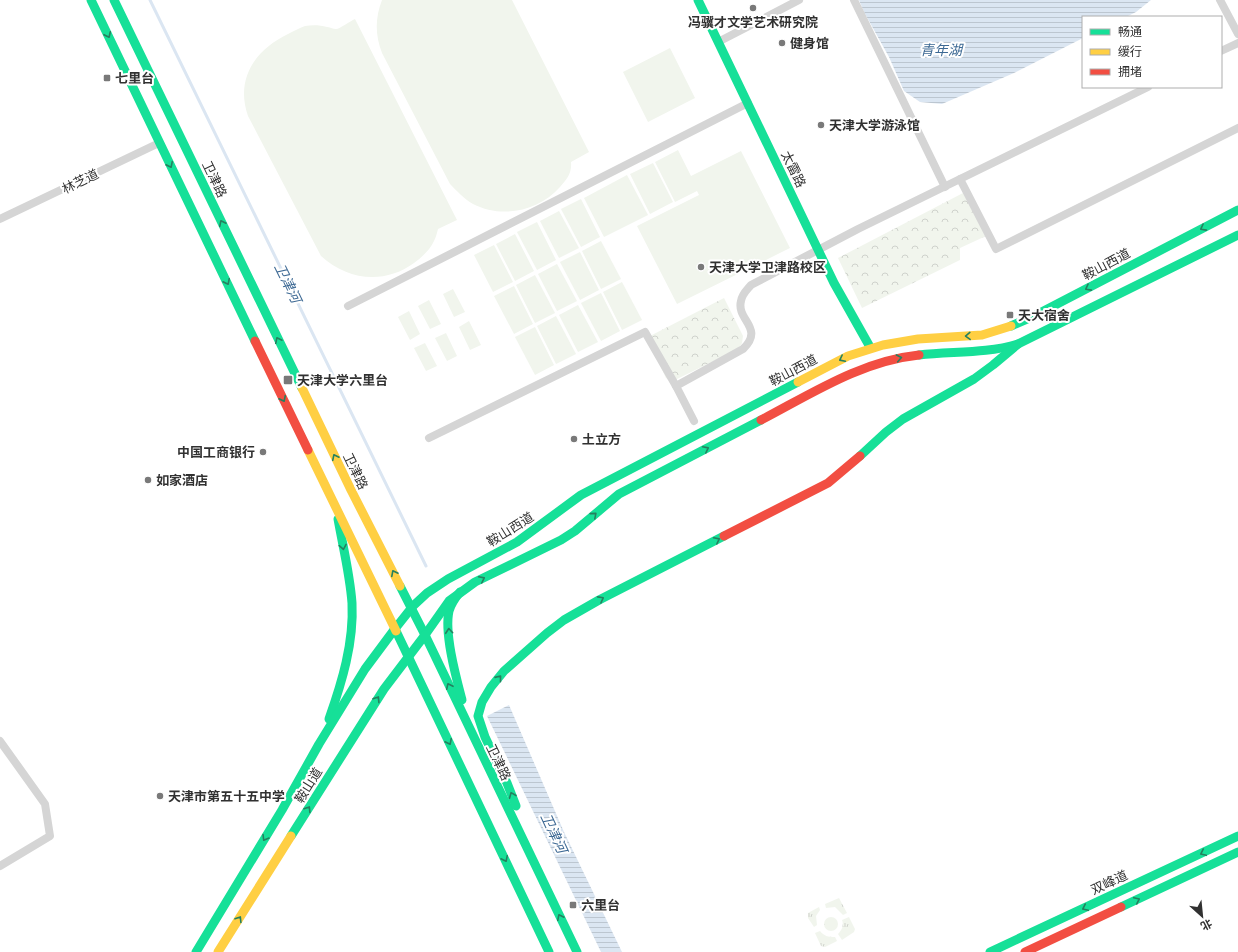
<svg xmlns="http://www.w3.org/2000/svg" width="1238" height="952" font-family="Cabin,'Noto Sans SC',sans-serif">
<defs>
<pattern id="grass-tufts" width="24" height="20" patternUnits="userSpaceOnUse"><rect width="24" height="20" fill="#f1f5ed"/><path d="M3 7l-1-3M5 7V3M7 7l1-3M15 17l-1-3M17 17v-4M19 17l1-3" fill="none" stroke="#cfd2cc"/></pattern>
<pattern id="forest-crowns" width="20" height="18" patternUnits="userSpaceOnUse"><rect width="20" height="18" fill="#f1f5ed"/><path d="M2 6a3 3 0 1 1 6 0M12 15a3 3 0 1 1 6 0" fill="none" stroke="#cfd2cc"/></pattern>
<pattern id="water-rules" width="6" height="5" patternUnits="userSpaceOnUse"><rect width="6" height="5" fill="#dbe6f2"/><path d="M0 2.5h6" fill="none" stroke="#bcc6d0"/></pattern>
</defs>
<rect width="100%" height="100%" fill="#fff"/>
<g fill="url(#grass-tufts)">
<path d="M 839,898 L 847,913 L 843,915 L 835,907 L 826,908 L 825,904 Z"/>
<path d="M 819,907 L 820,910 L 816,916 L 817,925 L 814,927 L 808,918 L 808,913 Z"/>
<circle cx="831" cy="924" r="7"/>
<path d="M 849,917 L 855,929 L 854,932 L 842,940 L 838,934 C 842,930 844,925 842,920 Z"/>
<path d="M 820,931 C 824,936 828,937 835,937 L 837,941 L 825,947 L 821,946 L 815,933 Z"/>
</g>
<g fill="url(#forest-crowns)">
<path d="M 963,193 L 986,236 L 960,248 L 960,260 L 862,308 L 838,258 Z"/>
<path d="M 724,298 L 743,336 L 742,343 L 738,349 L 671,382 L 666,378 L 649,343 L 650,336 Z"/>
</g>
<g fill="#f1f5ed">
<path d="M 382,0 L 512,0 L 589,152 L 571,162 C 572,173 567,179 560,187 C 539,211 502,219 473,204 C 464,199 457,191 450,184 L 382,53 C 375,35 375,18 382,0 Z"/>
<path d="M 355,19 L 457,220 L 438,229 C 437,233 436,237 434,241 C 430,250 421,258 414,263 C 384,285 347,280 321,256 L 248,116 C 235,79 255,50 288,34 C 294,31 299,28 305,26 C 312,25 320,25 327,27 C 329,27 333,29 336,29 C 340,29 350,21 355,19 Z"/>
<path d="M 670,48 L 695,98 L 648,122 L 623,72 Z"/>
<path d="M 678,150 L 691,176 L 741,151 L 790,248 L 677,304 L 637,226 L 699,195 L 697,191 L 675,202 L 655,162 Z"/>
<path d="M 653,163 L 673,202 L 650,214 L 630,174 Z"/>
<path d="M 627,175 L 648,215 L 604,237 L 584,198 Z"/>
<path d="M 581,199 L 600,237 L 581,247 L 561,209 Z"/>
<path d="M 559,211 L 579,248 L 559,258 L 540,221 Z"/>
<path d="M 537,222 L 556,260 L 537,270 L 517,232 Z"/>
<path d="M 515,234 L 534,271 L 515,281 L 496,244 Z"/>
<path d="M 601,241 L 621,279 L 601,289 L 582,251 Z"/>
<path d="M 494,245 L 513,282 L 493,292 L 474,255 Z"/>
<path d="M 580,252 L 599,290 L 580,300 L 560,262 Z"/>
<path d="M 557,264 L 577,301 L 557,311 L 538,274 Z"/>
<path d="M 535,275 L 555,313 L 535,323 L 516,285 Z"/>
<path d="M 622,282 L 642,320 L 622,330 L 603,292 Z"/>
<path d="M 514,286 L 533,324 L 514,334 L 494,296 Z"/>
<path d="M 453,289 L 465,312 L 454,317 L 443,294 Z"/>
<path d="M 601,293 L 620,331 L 601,341 L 581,303 Z"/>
<path d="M 429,300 L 441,324 L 430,329 L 418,306 Z"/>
<path d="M 578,305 L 598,342 L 578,352 L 559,315 Z"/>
<path d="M 409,311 L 420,334 L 410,340 L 398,317 Z"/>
<path d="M 556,316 L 576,354 L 556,364 L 537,326 Z"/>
<path d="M 469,321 L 481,345 L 470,350 L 459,327 Z"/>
<path d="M 535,327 L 554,365 L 535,375 L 515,337 Z"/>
<path d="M 446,333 L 457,356 L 447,361 L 435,338 Z"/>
<path d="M 425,343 L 437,366 L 426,371 L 414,348 Z"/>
</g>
<g fill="url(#water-rules)">
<path d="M 859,0 L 1151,0 L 1136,12 L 1126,17 L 1083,17 L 1083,38 L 1014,73 L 942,104 L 920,102 L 904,91 L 889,57 L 864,12 Z"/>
<path d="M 509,705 L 564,832 L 622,952 L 601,952 L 487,716 Z"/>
</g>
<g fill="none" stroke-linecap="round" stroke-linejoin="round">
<path stroke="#dbe6f2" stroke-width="3" d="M 150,0 L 426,566"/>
<g stroke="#d5d5d5" stroke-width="8">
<path d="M 854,0 L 945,187"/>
<path d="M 1220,0 L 1238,34"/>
<path d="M 718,42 L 799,0"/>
<path d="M 1221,51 L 1238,43"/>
<path d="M 960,179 L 996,249 L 1238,128"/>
<path d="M 0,219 L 159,143"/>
<path d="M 348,306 L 748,103"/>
<path d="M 676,386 L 743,349 C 765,328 736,320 741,301 C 742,294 747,290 751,285 L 858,229 L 1148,87"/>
<path d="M 429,438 L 645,332 L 676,386 L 694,421"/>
<path d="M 0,741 L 45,804 L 50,836 L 0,866"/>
</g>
<g stroke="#16e098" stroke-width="9">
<path d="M 91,0 L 255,341"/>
<path d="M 114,0 L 302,388"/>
<path d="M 698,0 L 834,283 L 870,347"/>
<path d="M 1011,326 L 1034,316 L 1238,210"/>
<path d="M 919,355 C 952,351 985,354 1018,344 L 1238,235"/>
<path d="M 860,456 L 886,432 L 903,419 L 974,379 L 993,365 L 1018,344"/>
<path d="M 400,586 L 425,635 L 577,952"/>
<path d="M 460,592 C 456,597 451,604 449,611 C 444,633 456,677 462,700"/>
<path d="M 394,630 L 413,606 L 427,593 L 448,579 L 517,542 L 581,495 L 798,382"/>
<path d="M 396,631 L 549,952"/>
<path d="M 425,635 L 449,601 L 475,582 L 561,540 L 575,531 L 619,494 L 761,420"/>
<path d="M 329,719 C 342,682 354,643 352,603 C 350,575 343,547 338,519"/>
<path d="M 516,806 L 507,783 L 485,737 L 478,716 L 482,702 L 491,687 L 504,671 L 547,633 L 564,620 L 599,600 L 724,536"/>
<path d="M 291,836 L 384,689 L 425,635"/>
<path d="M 1121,907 L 1238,852"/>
<path d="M 196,952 L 282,810 L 319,744 L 365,669 L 394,630"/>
<path d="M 990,952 L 1238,836"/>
</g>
<g stroke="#ffcf43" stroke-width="9">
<path d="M 798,382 L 848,356 L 883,345 L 918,339 L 982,335 L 1011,326"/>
<path d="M 302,388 L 351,490 L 400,586"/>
<path d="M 308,450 L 396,631"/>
<path d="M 218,952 L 291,836"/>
</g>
<g stroke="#f24e42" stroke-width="9">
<path d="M 255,341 L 308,450"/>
<path d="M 761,420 C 811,394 861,361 919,355"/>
<path d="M 724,536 L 828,483 L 860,456"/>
<path d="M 1025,952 L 1121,907"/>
</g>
</g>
<defs><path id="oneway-chevron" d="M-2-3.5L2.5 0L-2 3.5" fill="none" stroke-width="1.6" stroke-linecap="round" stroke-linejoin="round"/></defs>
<g stroke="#25805f">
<use href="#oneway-chevron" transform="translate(108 35) rotate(65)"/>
<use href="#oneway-chevron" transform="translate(170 165) rotate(64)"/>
<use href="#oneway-chevron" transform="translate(222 223) rotate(-116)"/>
<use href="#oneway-chevron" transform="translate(1203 228) rotate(152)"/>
<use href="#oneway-chevron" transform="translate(227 282) rotate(64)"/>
<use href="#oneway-chevron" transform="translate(1088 288) rotate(152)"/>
<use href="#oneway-chevron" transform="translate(968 336) rotate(178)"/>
<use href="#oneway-chevron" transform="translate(278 340) rotate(-116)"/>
<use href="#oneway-chevron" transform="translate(899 358) rotate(-11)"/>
<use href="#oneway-chevron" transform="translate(842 359) rotate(153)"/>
<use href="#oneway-chevron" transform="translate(283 399) rotate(64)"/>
<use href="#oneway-chevron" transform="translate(706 449) rotate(-27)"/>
<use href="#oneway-chevron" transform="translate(335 457) rotate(-116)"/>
<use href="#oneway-chevron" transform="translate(594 515) rotate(-41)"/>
<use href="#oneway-chevron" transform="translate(717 540) rotate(-27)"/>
<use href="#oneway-chevron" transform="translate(343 547) rotate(80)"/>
<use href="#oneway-chevron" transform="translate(394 573) rotate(-117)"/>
<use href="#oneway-chevron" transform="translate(482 579) rotate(-26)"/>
<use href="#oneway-chevron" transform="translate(601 599) rotate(-28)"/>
<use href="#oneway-chevron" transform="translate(449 631) rotate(-95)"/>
<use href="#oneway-chevron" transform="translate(499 678) rotate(-51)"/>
<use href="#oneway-chevron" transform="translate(449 686) rotate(-115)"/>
<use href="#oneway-chevron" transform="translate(377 699) rotate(-58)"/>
<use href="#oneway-chevron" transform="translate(449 742) rotate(64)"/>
<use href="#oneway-chevron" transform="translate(512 795) rotate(-112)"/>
<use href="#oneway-chevron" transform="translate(308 809) rotate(-58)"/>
<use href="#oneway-chevron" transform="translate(265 838) rotate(121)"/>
<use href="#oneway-chevron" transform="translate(1203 853) rotate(155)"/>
<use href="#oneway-chevron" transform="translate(505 859) rotate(64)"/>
<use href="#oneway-chevron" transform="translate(1137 900) rotate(-25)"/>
<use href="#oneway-chevron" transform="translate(1085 908) rotate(155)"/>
<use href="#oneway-chevron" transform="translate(560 917) rotate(-116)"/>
<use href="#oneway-chevron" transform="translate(239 919) rotate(-58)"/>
</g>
<g fill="#797979" stroke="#fff" stroke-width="1.5">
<circle cx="753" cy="8" r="4"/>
<circle cx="782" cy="43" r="4"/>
<rect x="103" y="74" width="8" height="8" rx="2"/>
<circle cx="821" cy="125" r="4"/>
<circle cx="701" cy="267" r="4"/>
<rect x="1006" y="311" width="8" height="8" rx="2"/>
<rect x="283" y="375" width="10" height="10" rx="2"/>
<circle cx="574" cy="439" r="4"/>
<circle cx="263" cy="452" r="4"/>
<circle cx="148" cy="480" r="4"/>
<circle cx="160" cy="796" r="4"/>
<rect x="569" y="901" width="8" height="8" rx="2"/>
</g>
<g text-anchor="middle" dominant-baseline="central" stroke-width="4" stroke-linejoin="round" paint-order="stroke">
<g font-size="13" font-weight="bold" fill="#313131" stroke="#fff" text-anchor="start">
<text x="753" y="22" text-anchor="middle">冯骥才文学艺术研究院</text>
<text x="790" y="43">健身馆</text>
<text x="115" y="78">七里台</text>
<text x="829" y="125">天津大学游泳馆</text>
<text x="709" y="267">天津大学卫津路校区</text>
<text x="1018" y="315">天大宿舍</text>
<text x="297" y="380">天津大学六里台</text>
<text x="582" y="439">土立方</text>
<text x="255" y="452" text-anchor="end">中国工商银行</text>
<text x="156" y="480">如家酒店</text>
<text x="168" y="796">天津市第五十五中学</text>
<text x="581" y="905">六里台</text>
</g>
<g font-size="13" fill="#313131" stroke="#fff">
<text transform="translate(794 169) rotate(64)">太雷路</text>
<text transform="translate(215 179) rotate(64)">卫津路</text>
<text transform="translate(80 181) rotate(-26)">林芝道</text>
<text transform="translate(1106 264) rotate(-28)">鞍山西道</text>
<text transform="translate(793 370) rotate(-28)">鞍山西道</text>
<text transform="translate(356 471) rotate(64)">卫津路</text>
<text transform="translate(510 529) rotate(-32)">鞍山西道</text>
<text transform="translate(499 762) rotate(64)">卫津路</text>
<text transform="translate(308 785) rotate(-58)">鞍山道</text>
<text transform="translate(1109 882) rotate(-25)">双峰道</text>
</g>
<g font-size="14" font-style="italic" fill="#3d6994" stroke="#fff">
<text x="941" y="50">青年湖</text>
<text transform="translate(288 283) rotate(64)">卫津河</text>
<text transform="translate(554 833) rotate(65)">卫津河</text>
</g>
</g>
<rect x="1082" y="16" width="140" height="72" fill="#ffffff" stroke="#adadad"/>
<rect x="1090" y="29" width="20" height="6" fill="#16e098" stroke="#adadad"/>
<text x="1118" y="36" font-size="12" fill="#313131">畅通</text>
<rect x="1090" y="49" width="20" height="6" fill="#ffcf43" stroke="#adadad"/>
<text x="1118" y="56" font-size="12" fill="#313131">缓行</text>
<rect x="1090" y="69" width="20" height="6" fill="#f24e42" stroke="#adadad"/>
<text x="1118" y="76" font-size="12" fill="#313131">拥堵</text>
<g transform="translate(1202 916) rotate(153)" stroke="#ffffff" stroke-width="3" paint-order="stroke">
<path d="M0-3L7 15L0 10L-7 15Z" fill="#313131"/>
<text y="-6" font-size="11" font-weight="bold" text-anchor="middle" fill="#313131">北</text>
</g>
</svg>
